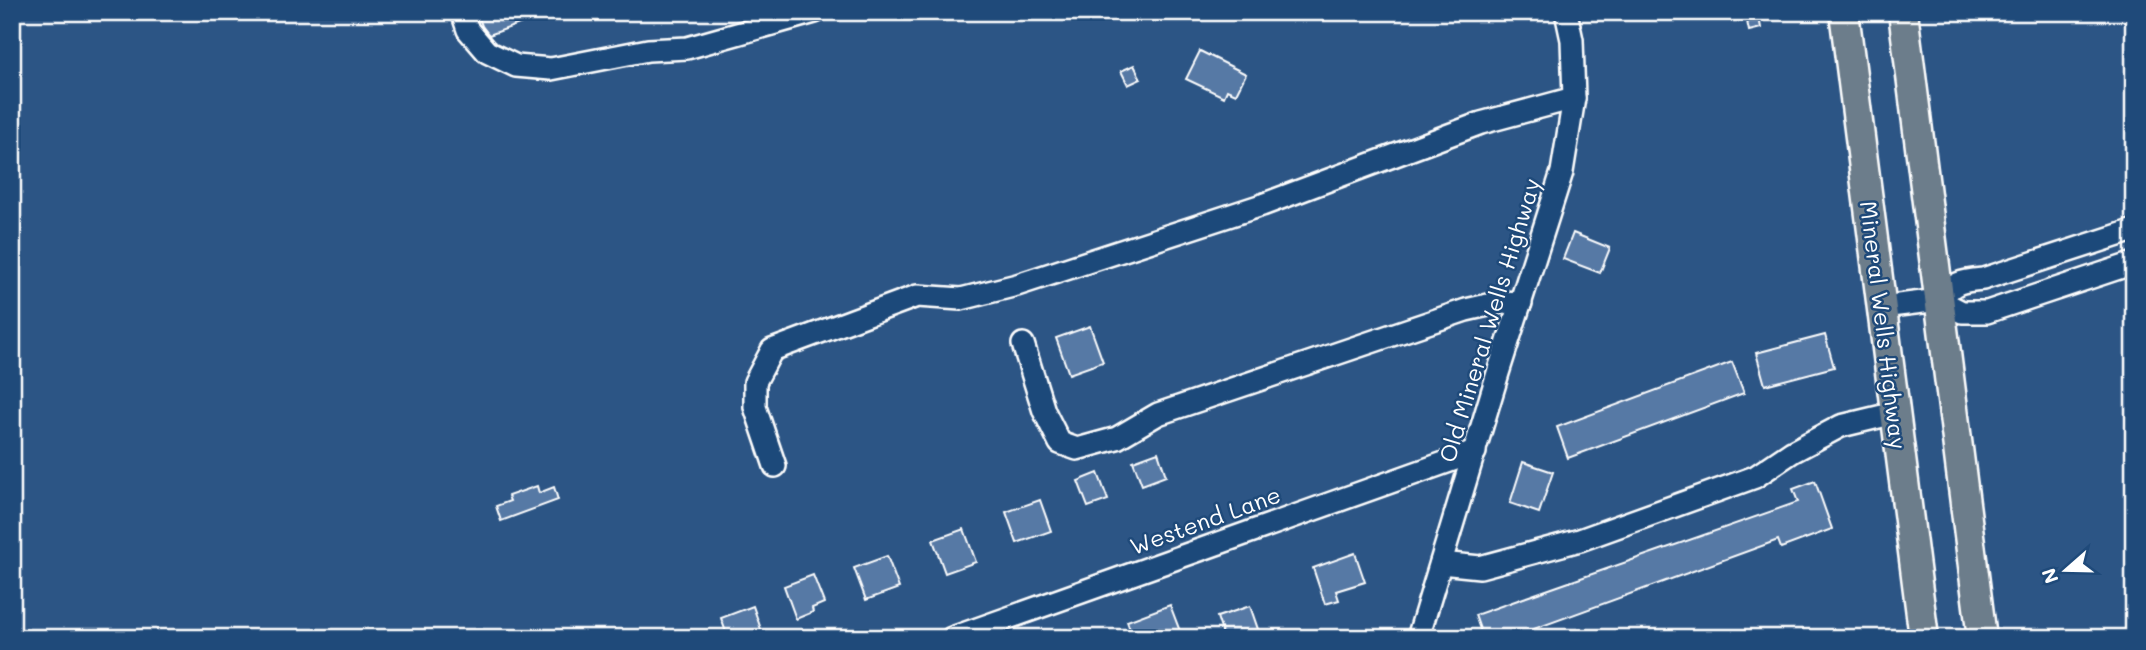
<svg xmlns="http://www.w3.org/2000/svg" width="2146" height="650" font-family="Mali,sans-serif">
<rect width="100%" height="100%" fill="#2c5585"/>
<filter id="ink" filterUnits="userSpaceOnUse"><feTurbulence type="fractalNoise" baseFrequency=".0143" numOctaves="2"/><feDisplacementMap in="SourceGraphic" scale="14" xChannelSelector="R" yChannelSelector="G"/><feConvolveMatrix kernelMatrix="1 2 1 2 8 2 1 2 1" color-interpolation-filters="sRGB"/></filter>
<g filter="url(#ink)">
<g fill="#5779a5" stroke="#fff" stroke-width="2">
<path d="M 477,12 L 521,12 L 525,22 L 489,35 L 482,26 Z"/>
<path d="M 1745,12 L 1758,12 L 1761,28 L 1749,31 Z"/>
<path d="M 1200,51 L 1246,74 L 1236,94 L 1227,90 L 1224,97 L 1186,79 Z"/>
<path d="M 1134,65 L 1141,79 L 1128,85 L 1121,71 Z"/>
<path d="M 1573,233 L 1610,248 L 1600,273 L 1563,259 Z"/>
<path d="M 1090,326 L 1103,362 L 1069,374 L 1056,338 Z"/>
<path d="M 1825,335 L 1834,367 L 1765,385 L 1756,353 Z"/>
<path d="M 1732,362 L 1744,393 L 1568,458 L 1557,427 Z"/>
<path d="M 1158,452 L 1166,476 L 1142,485 L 1133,461 Z"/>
<path d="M 1523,462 L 1553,472 L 1539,513 L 1510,503 Z"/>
<path d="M 1098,473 L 1108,500 L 1088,507 L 1078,481 Z"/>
<path d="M 1815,481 L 1832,529 L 1781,548 L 1778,540 L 1509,638 L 1483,638 L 1475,615 L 1798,502 L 1793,489 Z"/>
<path d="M 537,486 L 539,493 L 554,487 L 558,500 L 501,521 L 496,506 L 510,501 L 508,496 Z"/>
<path d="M 1040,500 L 1051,531 L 1017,543 L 1006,512 Z"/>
<path d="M 964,529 L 976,562 L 945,573 L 933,540 Z"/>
<path d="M 1355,553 L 1365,582 L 1336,591 L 1339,600 L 1325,604 L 1313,568 Z"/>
<path d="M 887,556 L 899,588 L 866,600 L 854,568 Z"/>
<path d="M 813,575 L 824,603 L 812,608 L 813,612 L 796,619 L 784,586 Z"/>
<path d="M 1170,605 L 1181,634 L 1169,638 L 1133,638 L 1127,621 Z"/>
<path d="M 753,606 L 764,638 L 728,638 L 721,618 Z"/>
<path d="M 1250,606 L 1261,638 L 1224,638 L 1217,617 Z"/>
</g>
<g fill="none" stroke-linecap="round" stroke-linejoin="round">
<g stroke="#fff" stroke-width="26">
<g id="minor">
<path d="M 462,12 L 468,30 L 487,52 L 516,66 L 551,69 L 648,50 L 687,48 L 815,12"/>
<path d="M 1939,300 C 1955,282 1960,281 1983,279 L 2134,230"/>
<path d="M 1882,307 L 1939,300 L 1962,312 L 1987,312 L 2134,263"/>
<path d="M 1023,344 L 1044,411 L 1060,443 L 1077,449 L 1117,438 L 1158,414 L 1466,310 L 1501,302 L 1521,303"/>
<path d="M 775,466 L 755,407 L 755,382 L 772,350 L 917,296 L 961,299 L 1017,285 L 1262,205 L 1481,123 L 1574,98"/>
<path d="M 1441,563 L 1480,567 L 1580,540 L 1755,477 L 1792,452 L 1841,426 L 1895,413"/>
<path d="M 952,638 L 1475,452"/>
<path d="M 1418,638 L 1498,373 L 1562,172 L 1574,98 L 1572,40 L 1566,12"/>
</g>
</g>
<g stroke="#fff" stroke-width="33">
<g id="major">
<path d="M 1844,12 L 1924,638"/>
<path d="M 1903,12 L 1982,638"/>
</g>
</g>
<use href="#minor" stroke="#1f4a7a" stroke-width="21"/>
<use href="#major" stroke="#6c7d8b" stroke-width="28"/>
</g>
</g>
<g text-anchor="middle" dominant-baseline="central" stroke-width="5" stroke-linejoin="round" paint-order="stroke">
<g font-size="23" fill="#fff" stroke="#1f4a7a">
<text transform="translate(1489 320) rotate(-73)">Old Mineral Wells Highway</text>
<text transform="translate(1884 325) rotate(83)">Mineral Wells Highway</text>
<text transform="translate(1205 520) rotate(-20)">Westend Lane</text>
</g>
</g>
<rect width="2146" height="650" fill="none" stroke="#1f4a7a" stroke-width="42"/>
<rect x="21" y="21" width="2104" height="608" fill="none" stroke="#fff" stroke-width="2.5" filter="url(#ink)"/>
<g transform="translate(2066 570) rotate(250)" stroke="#1f4a7a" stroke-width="5" paint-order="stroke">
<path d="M0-5L12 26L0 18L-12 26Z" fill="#ffffff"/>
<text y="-10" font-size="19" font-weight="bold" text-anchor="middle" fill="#ffffff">N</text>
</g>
</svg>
